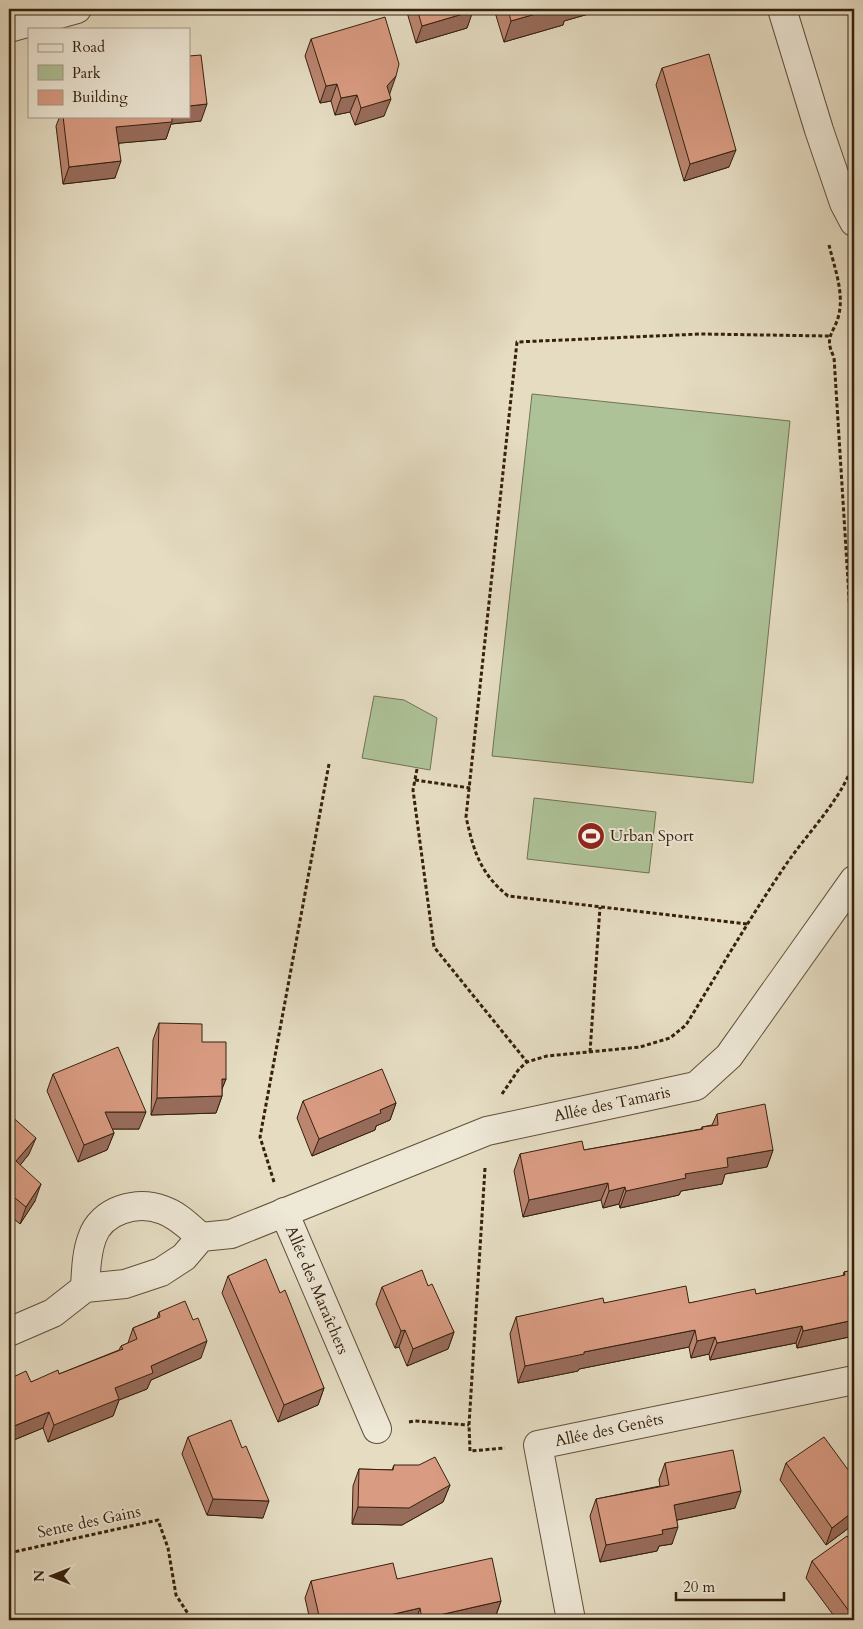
<svg xmlns="http://www.w3.org/2000/svg" width="863" height="1629" font-family="Cardo,serif">
<rect width="100%" height="100%" fill="#e5dcc2"/>
<filter id="stains"><feTurbulence type="fractalNoise" baseFrequency=".004" numOctaves="4"/><feColorMatrix values="0 0 0 0 .2 0 0 0 0 .09 0 0 0 0 .02 0 0 0 .5 -.17"/></filter>
<radialGradient id="worn" r=".72"><stop offset=".6" stop-color="#630" stop-opacity="0"/><stop offset="1" stop-color="#630" stop-opacity=".3"/></radialGradient>
<g fill="#aec298" stroke="#727253">
<path d="M 532,394 L 790,421 L 753,783 L 492,756 Z"/>
<path d="M 374,696 L 404,700 L 437,718 L 430,770 L 362,758 Z"/>
<path d="M 534,798 L 656,812 L 649,873 L 527,859 Z"/>
</g>
<g fill="none" stroke-linecap="round" stroke-linejoin="round">
<g stroke="#62503b" stroke-width="30">
<g id="minor">
<path d="M 782,9 L 819,130 L 844,203 L 854,222"/>
<path d="M 9,28 L 77,9"/>
<path d="M 284,1212 L 377,1429"/>
<path d="M 85,1288 C 86,1272 86,1254 92,1238 C 101,1210 137,1200 163,1210 C 178,1215 189,1227 201,1237"/>
<path d="M 9,1332 L 53,1313 L 85,1288 L 125,1284 L 161,1272 L 184,1257 L 201,1237 L 231,1234 L 487,1131 L 696,1086 L 729,1056 L 854,880"/>
<path d="M 571,1620 L 538,1445 L 854,1380"/>
</g>
</g>
<g stroke="#36210e" stroke-width="3" stroke-dasharray="4 2.5" stroke-linecap="butt">
<path d="M 829,245 C 834,266 844,292 839,314 C 835,333 823,336 834,357 L 854,677"/>
<path d="M 417,769 L 413,790 L 434,947 L 527,1062"/>
<path d="M 415,780 L 470,788"/>
<path d="M 747,924 L 508,896 C 480,873 474,852 466,817 L 517,342 L 701,334 L 829,336"/>
<path d="M 590,1052 L 600,907"/>
<path d="M 502,1094 L 519,1069 L 527,1062 L 547,1056 L 640,1047 L 670,1038 L 686,1025 C 719,971 751,916 787,863 C 810,830 841,800 854,762"/>
<path d="M 485,1168 L 469,1425 L 470,1451 L 505,1448"/>
<path d="M 274,1182 L 260,1137 L 329,764"/>
<path d="M 409,1422 L 415,1421 L 469,1425"/>
<path d="M 9,1553 L 158,1520 L 168,1548 L 176,1595 L 192,1620"/>
</g>
<use href="#minor" stroke="#eee8d7" stroke-width="28"/>
</g>
<g fill="#bb8570" stroke="#36210e">
<path d="M 406,9 L 473,9 L 467,28 L 416,43 Z"/>
<path d="M 494,9 L 606,9 L 564,21 L 563,25 L 504,42 Z"/>
<path d="M 311,39 L 390,93 L 384,116 L 355,125 L 350,112 L 335,115 L 331,101 L 320,103 L 305,56 Z"/>
<path d="M 662,68 L 729,167 L 684,181 L 656,85 Z"/>
<path d="M 60,116 L 189,116 L 201,121 L 171,124 L 166,139 L 119,143 L 115,178 L 63,184 L 56,126 Z"/>
<path d="M 854,983 L 854,1044 L 850,1009 L 852,1002 L 851,992 Z"/>
<path d="M 159,1023 L 202,1042 L 226,1079 L 222,1089 L 222,1096 L 216,1113 L 151,1115 L 153,1040 Z"/>
<path d="M 53,1074 L 139,1129 L 112,1129 L 114,1133 L 107,1150 L 78,1162 L 47,1091 Z"/>
<path d="M 303,1101 L 396,1103 L 390,1120 L 376,1126 L 375,1130 L 312,1156 L 297,1118 Z"/>
<path d="M 9,1114 L 29,1154 L 20,1165 L 35,1201 L 20,1224 L 9,1215 Z"/>
<path d="M 717,1114 L 773,1150 L 767,1167 L 725,1174 L 722,1184 L 681,1191 L 679,1195 L 620,1208 L 619,1204 L 603,1208 L 601,1200 L 523,1217 L 514,1171 L 520,1154 L 584,1150 L 701,1129 L 702,1127 L 712,1125 Z"/>
<path d="M 854,1270 L 854,1336 L 797,1348 L 796,1343 L 710,1360 L 709,1354 L 691,1358 L 689,1347 L 579,1369 L 578,1371 L 518,1383 L 510,1334 L 516,1317 L 604,1303 L 689,1303 L 756,1294 L 843,1276 L 844,1272 Z"/>
<path d="M 228,1276 L 280,1293 L 324,1388 L 318,1405 L 278,1422 L 222,1293 Z"/>
<path d="M 428,1286 L 454,1332 L 448,1349 L 407,1366 L 399,1347 L 395,1348 L 376,1304 L 382,1287 Z"/>
<path d="M 159,1312 L 201,1358 L 151,1380 L 147,1389 L 119,1400 L 113,1416 L 48,1442 L 43,1428 L 9,1442 L 9,1379 L 31,1382 L 59,1374 L 119,1350 L 121,1346 L 128,1343 L 133,1328 L 157,1318 Z"/>
<path d="M 188,1437 L 263,1518 L 207,1515 L 182,1454 Z"/>
<path d="M 665,1463 L 735,1508 L 677,1520 L 672,1544 L 659,1546 L 657,1551 L 600,1562 L 590,1516 L 596,1499 L 660,1486 L 659,1480 Z"/>
<path d="M 786,1463 L 854,1478 L 854,1524 L 826,1545 L 780,1480 Z"/>
<path d="M 394,1465 L 450,1485 L 443,1502 L 402,1525 L 352,1524 L 353,1486 L 359,1469 L 392,1470 Z"/>
<path d="M 854,1546 L 854,1620 L 837,1620 L 806,1578 L 812,1561 Z"/>
<path d="M 397,1579 L 501,1601 L 495,1618 L 487,1620 L 310,1620 L 305,1598 L 311,1581 Z"/>
</g>
<g fill="#986c5b" stroke="#36210e">
<path d="M 553,9 L 606,9 L 564,21 L 563,25 L 504,42 L 511,21 Z"/>
<path d="M 473,11 L 467,28 L 416,43 L 422,26 Z"/>
<path d="M 396,76 L 390,93 L 382,102 L 391,99 L 384,116 L 355,125 L 361,108 L 387,86 Z"/>
<path d="M 337,84 L 331,101 L 320,103 L 326,86 Z"/>
<path d="M 357,95 L 350,112 L 335,115 L 341,98 Z"/>
<path d="M 207,104 L 201,121 L 171,124 L 166,139 L 110,144 L 116,127 L 167,116 L 189,116 L 189,106 Z"/>
<path d="M 736,150 L 729,167 L 684,181 L 690,164 Z"/>
<path d="M 121,161 L 115,178 L 63,184 L 69,167 Z"/>
<path d="M 222,1079 L 226,1079 L 219,1096 Z"/>
<path d="M 222,1096 L 216,1113 L 151,1115 L 157,1098 Z"/>
<path d="M 396,1103 L 390,1120 L 376,1126 L 375,1130 L 312,1156 L 319,1139 L 380,1110 Z"/>
<path d="M 105,1112 L 146,1112 L 139,1129 L 99,1129 Z"/>
<path d="M 114,1133 L 107,1150 L 78,1162 L 84,1145 Z"/>
<path d="M 36,1138 L 29,1154 L 10,1178 L 16,1161 Z"/>
<path d="M 773,1150 L 767,1167 L 725,1174 L 722,1184 L 681,1191 L 679,1195 L 620,1208 L 626,1191 L 685,1174 L 727,1158 Z"/>
<path d="M 608,1183 L 601,1200 L 523,1217 L 529,1200 Z"/>
<path d="M 41,1184 L 35,1201 L 20,1224 L 26,1207 Z"/>
<path d="M 625,1187 L 619,1204 L 603,1208 L 609,1191 Z"/>
<path d="M 854,1320 L 854,1336 L 797,1348 L 803,1331 Z"/>
<path d="M 802,1326 L 796,1343 L 710,1360 L 717,1343 Z"/>
<path d="M 405,1330 L 399,1347 L 395,1348 L 401,1331 Z"/>
<path d="M 695,1330 L 689,1347 L 579,1369 L 578,1371 L 518,1383 L 525,1366 L 584,1352 Z"/>
<path d="M 454,1332 L 448,1349 L 407,1366 L 413,1349 Z"/>
<path d="M 715,1337 L 709,1354 L 691,1358 L 697,1341 Z"/>
<path d="M 207,1341 L 201,1358 L 151,1380 L 147,1389 L 119,1400 L 113,1416 L 48,1442 L 54,1425 L 151,1366 Z"/>
<path d="M 324,1388 L 318,1405 L 278,1422 L 284,1405 Z"/>
<path d="M 49,1412 L 43,1428 L 9,1442 L 9,1428 Z"/>
<path d="M 450,1485 L 443,1502 L 402,1525 L 352,1524 L 358,1507 Z"/>
<path d="M 741,1491 L 735,1508 L 668,1522 L 674,1505 Z"/>
<path d="M 213,1499 L 269,1501 L 263,1518 L 207,1515 Z"/>
<path d="M 854,1511 L 854,1524 L 826,1545 L 832,1528 Z"/>
<path d="M 678,1527 L 672,1544 L 659,1546 L 657,1551 L 600,1562 L 606,1545 L 662,1530 Z"/>
<path d="M 501,1601 L 495,1618 L 487,1620 L 422,1620 L 422,1619 Z"/>
<path d="M 420,1608 L 416,1620 L 368,1620 Z"/>
</g>
<g fill="#d99b82" stroke="#36210e">
<path d="M 417,9 L 473,9 L 473,11 L 422,26 Z"/>
<path d="M 508,9 L 553,9 L 511,21 Z"/>
<path d="M 385,17 L 399,64 L 396,76 L 387,86 L 391,99 L 361,108 L 357,95 L 341,98 L 337,84 L 326,86 L 311,39 Z"/>
<path d="M 709,54 L 736,150 L 690,164 L 662,68 Z"/>
<path d="M 201,55 L 207,104 L 189,106 L 189,56 Z"/>
<path d="M 63,116 L 172,116 L 172,122 L 116,127 L 121,161 L 69,167 Z"/>
<path d="M 159,1023 L 202,1024 L 202,1042 L 226,1042 L 226,1079 L 222,1079 L 222,1096 L 157,1098 Z"/>
<path d="M 118,1047 L 146,1112 L 105,1112 L 114,1133 L 84,1145 L 53,1074 Z"/>
<path d="M 382,1069 L 396,1103 L 380,1110 L 381,1113 L 319,1139 L 303,1101 Z"/>
<path d="M 765,1104 L 773,1150 L 727,1158 L 728,1167 L 685,1174 L 686,1178 L 626,1191 L 625,1187 L 609,1191 L 608,1183 L 529,1200 L 520,1154 L 582,1141 L 584,1150 L 703,1129 L 702,1127 L 718,1125 L 717,1114 Z"/>
<path d="M 9,1114 L 36,1138 L 16,1161 L 41,1184 L 26,1207 L 9,1193 Z"/>
<path d="M 266,1259 L 280,1293 L 285,1290 L 324,1388 L 284,1405 L 228,1276 Z"/>
<path d="M 422,1270 L 428,1286 L 432,1284 L 454,1332 L 413,1349 L 405,1330 L 401,1331 L 382,1287 Z"/>
<path d="M 854,1270 L 854,1320 L 803,1331 L 802,1326 L 717,1343 L 715,1337 L 697,1341 L 695,1330 L 584,1352 L 584,1354 L 525,1366 L 516,1317 L 603,1298 L 604,1303 L 686,1286 L 689,1303 L 755,1289 L 756,1294 L 845,1275 L 844,1272 Z"/>
<path d="M 185,1301 L 193,1320 L 198,1318 L 207,1341 L 151,1366 L 153,1373 L 115,1388 L 119,1399 L 54,1425 L 49,1412 L 9,1428 L 9,1379 L 26,1371 L 31,1382 L 58,1370 L 59,1374 L 123,1349 L 121,1346 L 137,1339 L 133,1328 L 160,1317 L 159,1312 Z"/>
<path d="M 231,1420 L 242,1448 L 246,1446 L 269,1501 L 213,1499 L 188,1437 Z"/>
<path d="M 824,1437 L 854,1478 L 854,1511 L 832,1528 L 786,1463 Z"/>
<path d="M 733,1450 L 741,1491 L 674,1505 L 678,1527 L 662,1530 L 663,1534 L 606,1545 L 596,1499 L 669,1485 L 665,1463 Z"/>
<path d="M 435,1457 L 450,1485 L 409,1508 L 358,1507 L 359,1469 L 393,1470 L 394,1465 L 419,1465 Z"/>
<path d="M 847,1536 L 854,1546 L 854,1618 L 812,1561 Z"/>
<path d="M 492,1558 L 501,1601 L 422,1619 L 420,1608 L 368,1620 L 320,1620 L 311,1581 L 393,1563 L 397,1579 Z"/>
</g>
<defs>
<g id="stadium-disc" transform="scale(1.4375)"><circle r="9.5" fill="#8f2418" stroke="#eee8d7"/><path d="M0-5a6.5 5 0 1 0 0 10a6.5 5 0 1 0 0-10ZM-3.5-1.8h7v3.6h-7Z" fill="#fff"/></g>
</defs>
<g fill-rule="evenodd">
<use href="#stadium-disc" x="591" y="836"/>
</g>
<g text-anchor="middle" dominant-baseline="central" stroke-width="4" stroke-linejoin="round" paint-order="stroke">
<g font-size="16" fill="#36210e" stroke="#eee8d7" text-anchor="start">
<text x="610" y="836">Urban Sport</text>
</g>
<g font-size="16" fill="#36210e" stroke="#eee8d7">
<text transform="translate(612 1104) rotate(-12)">Allée des Tamaris</text>
<text transform="translate(317 1290) rotate(67)">Allée des Maraîchers</text>
<text transform="translate(609 1430) rotate(-12)">Allée des Genêts</text>
<text transform="translate(89 1522) rotate(-12)">Sente des Gains</text>
</g>
</g>
<rect width="863" height="1629" fill="none" stroke="#e5dcc2" stroke-width="30"/>
<rect x="10" y="10" width="843" height="1609" fill="none" stroke="#36210e" stroke-width="2.5"/>
<rect x="15" y="15" width="833" height="1599" fill="none" stroke="#36210e"/>
<rect x="28" y="28" width="162" height="90" fill="#eee8d7" stroke="#a49887"/>
<rect x="38" y="44" width="25" height="8" fill="#eee8d7" stroke="#a49887"/>
<text x="72" y="52" font-size="15" fill="#36210e">Road</text>
<rect x="38" y="65" width="25" height="15" fill="#aec298" stroke="#a49887"/>
<text x="72" y="78" font-size="15" fill="#36210e">Park</text>
<rect x="38" y="90" width="25" height="15" fill="#d99b82" stroke="#a49887"/>
<text x="72" y="102" font-size="15" fill="#36210e">Building</text>
<g transform="translate(52 1576) rotate(270)" stroke="#eee8d7" stroke-width="4" paint-order="stroke">
<path d="M0-4L9 19L0 12L-9 19Z" fill="#36210e"/>
<text y="-8" font-size="14" font-weight="bold" text-anchor="middle" fill="#36210e">N</text>
</g>
<path d="M676 1592v8h108v-8" fill="none" stroke="#36210e" stroke-width="2.5"/>
<text x="683" y="1592" font-size="15" fill="#36210e" stroke="#eee8d7" stroke-width="4" paint-order="stroke">20 m</text>
<rect width="100%" height="100%" filter="url(#stains)"/>
<rect width="100%" height="100%" fill="url(#worn)"/>
</svg>
